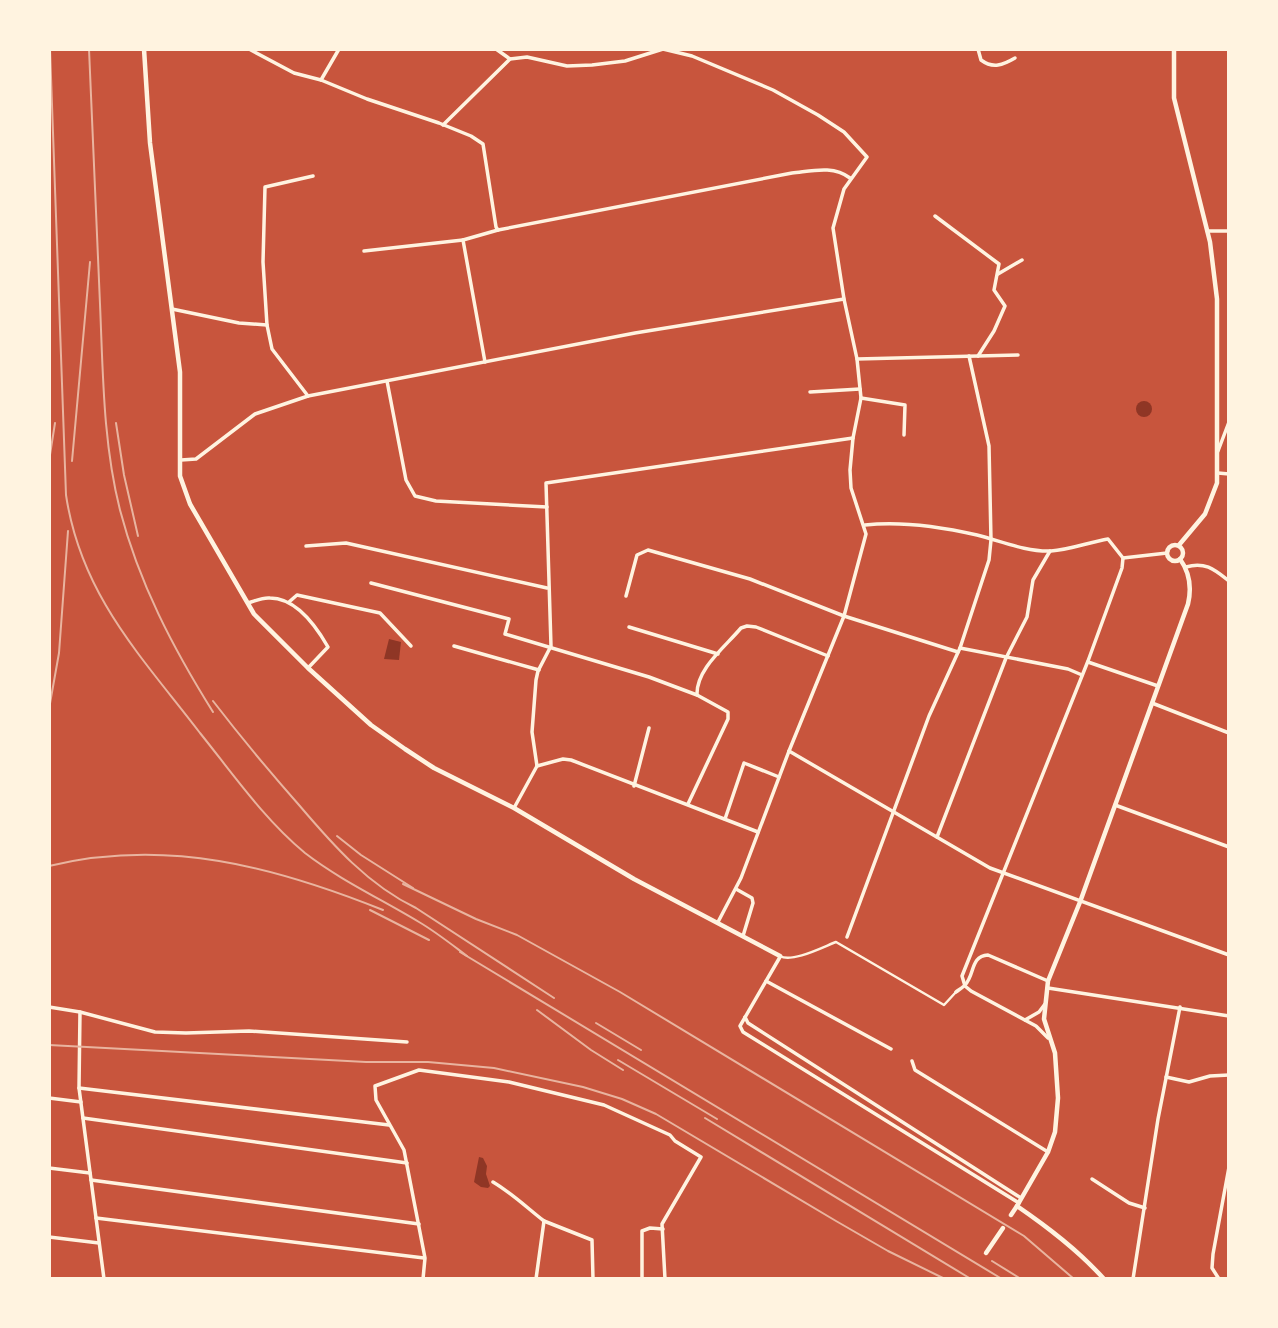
<svg xmlns="http://www.w3.org/2000/svg" width="1278" height="1328" font-family="Lora,serif">
<rect width="100%" height="100%" fill="#c8553d"/>
<g fill="#8f3625">
<circle cx="1144" cy="409" r="8"/>
<path d="M 389,639 L 401,642 L 399,660 L 384,659 Z"/>
<path d="M 479,1157 L 483,1158 L 487,1166 L 486,1174 L 490,1186 L 488,1188 L 481,1187 L 474,1182 Z"/>
</g>
<g fill="none" stroke-linecap="round" stroke-linejoin="round">
<path stroke="#fff3e0" stroke-width="2.5" d="M 780,956 C 792,963 823,947 836,942 L 944,1005 L 956,992"/>
<g stroke="#fff3e0" stroke-width="3.5">
<path d="M 249,49 L 294,73 L 321,80 L 367,99 L 439,123 L 471,136 L 483,144 L 496,227 L 498,230 L 792,173 C 812,171 833,165 850,178"/>
<path d="M 496,49 L 510,59"/>
<path d="M 978,49 L 981,60 C 993,69 1003,65 1015,58"/>
<path d="M 321,80 L 339,49"/>
<path d="M 443,125 L 510,59 L 527,57 L 567,66 L 592,65 L 625,61 L 663,49 L 692,56 L 773,90 L 818,115 L 844,132 L 867,157 L 844,189 L 833,228 L 844,299 L 857,359 L 861,398 L 853,438 L 850,470 L 851,488 L 866,534 L 844,616 L 789,751 L 741,878 L 718,922"/>
<path d="M 935,216 L 999,264 L 994,290 L 1005,306 L 994,331 L 978,356"/>
<path d="M 1207,231 L 1229,231"/>
<path d="M 364,251 L 463,240"/>
<path d="M 998,274 L 1022,260"/>
<path d="M 172,309 L 239,323 L 267,325"/>
<path d="M 857,359 L 1018,355"/>
<path d="M 485,362 L 463,240 L 498,230"/>
<path d="M 387,381 L 406,480 L 415,496 L 436,501 L 547,507"/>
<path d="M 810,392 L 860,389"/>
<path d="M 308,396 L 272,349 L 267,325 L 263,262 L 265,187 L 313,176"/>
<path d="M 861,398 L 905,405 L 904,435"/>
<path d="M 1218,451 L 1229,422"/>
<path d="M 181,460 L 196,459 L 255,414 L 308,396 L 635,333 L 844,299"/>
<path d="M 1218,473 L 1229,474"/>
<path d="M 865,525 C 901,521 942,527 977,535 C 1001,541 1026,552 1051,551 C 1069,550 1090,542 1108,539 L 1123,558 L 1122,568 L 1088,661 L 962,976 L 965,986 L 971,991 L 1036,1026 L 1048,1038"/>
<path d="M 306,546 L 346,543 L 547,588"/>
<path d="M 1123,558 L 1167,553 L 1168,551"/>
<path d="M 1186,567 C 1205,561 1215,570 1229,581"/>
<path d="M 371,583 L 509,619 L 505,634 L 649,677 L 697,695"/>
<path d="M 626,596 L 637,555 L 648,550 L 750,579 L 844,616 L 958,652"/>
<path d="M 289,602 L 297,595 L 380,613 L 411,646"/>
<path d="M 248,603 C 255,601 263,597 270,598 C 296,598 316,626 328,647 L 308,668"/>
<path d="M 629,627 L 718,654"/>
<path d="M 454,646 L 539,670"/>
<path d="M 960,648 L 1068,669 L 1082,675"/>
<path d="M 1088,662 L 1158,686"/>
<path d="M 1152,703 L 1229,733"/>
<path d="M 789,751 L 990,868 L 1229,955"/>
<path d="M 537,766 L 563,759 L 571,760 L 758,832"/>
<path d="M 634,786 L 649,728"/>
<path d="M 688,804 L 728,719 L 728,712 L 697,695 C 696,669 725,647 741,628 L 747,626 L 756,627 L 828,656"/>
<path d="M 1115,805 L 1229,847"/>
<path d="M 514,808 L 537,766 L 532,732 L 536,680 L 538,671 L 551,646 L 546,483 L 853,438"/>
<path d="M 725,819 L 744,763 L 779,777"/>
<path d="M 937,837 L 1006,658 L 1027,617 L 1033,580 L 1050,551"/>
<path d="M 736,889 L 752,898 L 753,903 L 743,936"/>
<path d="M 847,937 L 929,716 L 960,648 L 989,560 L 991,540 L 989,446 L 969,356"/>
<path d="M 780,957 L 740,1026 L 743,1032 L 1019,1203"/>
<path d="M 766,981 L 891,1049"/>
<path d="M 1048,988 L 1229,1016"/>
<path d="M 956,992 C 957,991 965,986 965,985 C 975,975 970,956 988,955 L 1048,981"/>
<path d="M 49,1007 L 80,1012 L 155,1032 L 186,1033 L 249,1031 L 407,1042"/>
<path d="M 80,1012 L 79,1088 L 104,1279"/>
<path d="M 745,1017 L 748,1023 L 1021,1198"/>
<path d="M 1025,1020 L 1039,1012 L 1045,1004"/>
<path d="M 912,1061 L 915,1070 L 1048,1152"/>
<path d="M 1166,1077 L 1189,1082 L 1210,1076 L 1229,1075"/>
<path d="M 79,1088 L 389,1125"/>
<path d="M 49,1098 L 81,1102"/>
<path d="M 83,1118 L 407,1163"/>
<path d="M 49,1168 L 90,1173"/>
<path d="M 1092,1179 L 1129,1203 L 1145,1208"/>
<path d="M 91,1180 L 419,1224"/>
<path d="M 493,1182 C 513,1194 526,1207 544,1221 L 536,1279"/>
<path d="M 96,1218 L 424,1258"/>
<path d="M 544,1221 L 592,1240 L 593,1279"/>
<path d="M 49,1237 L 99,1243"/>
<path d="M 423,1279 L 425,1258 L 404,1150 L 376,1100 L 375,1086 L 419,1070 L 509,1082 L 604,1105 L 670,1135 L 675,1141 L 701,1157 L 662,1224 L 665,1279"/>
<path d="M 642,1279 L 642,1231 L 650,1228 L 663,1229"/>
<path d="M 1133,1279 L 1158,1119 L 1180,1007"/>
<path d="M 1219,1279 L 1212,1268 L 1213,1254 L 1229,1167"/>
</g>
<g stroke="#fff3e0" stroke-width="4.5">
<path d="M 144,49 L 150,143 L 180,372 L 180,476 L 190,504 L 254,614 L 308,668 L 371,725 L 405,749 L 434,768 L 514,808 L 634,879 L 780,956"/>
<path d="M 1174,49 L 1174,98 L 1210,242 L 1217,299 L 1217,483 L 1205,514 L 1179,545"/>
<circle cx="1175" cy="553" r="8"/>
<path d="M 1017,1206 L 1048,1152 L 1055,1132 L 1058,1098 L 1055,1053 L 1044,1019 L 1048,981 L 1080,902 L 1188,604 C 1192,587 1190,573 1180,559"/>
</g>
<g stroke="#fff3e0" stroke-width="4.5">
<path d="M 1011,1215 L 1017,1206 C 1049,1228 1078,1250 1104,1279"/>
<path d="M 986,1253 L 1003,1228"/>
</g>
<g stroke="#e9b49f" stroke-width="2">
<path d="M 50,49 L 66,495 C 81,595 141,656 200,733 C 233,774 264,819 305,853 C 340,880 381,899 419,922 C 436,932 451,944 467,956"/>
<path d="M 89,49 C 92,134 96,219 100,304 C 103,373 103,443 120,510 C 139,583 173,648 213,712"/>
<path d="M 116,423 L 124,475 L 138,536"/>
<path d="M 49,461 L 55,423"/>
<path d="M 72,461 L 90,262"/>
<path d="M 213,701 C 240,736 269,771 299,805 C 333,845 368,885 416,908 L 554,998"/>
<path d="M 49,709 L 59,653 L 68,531"/>
<path d="M 337,836 L 361,855 L 413,888"/>
<path d="M 49,866 C 167,838 273,866 383,910"/>
<path d="M 403,884 L 476,919 L 517,935 L 620,992 L 1024,1236 L 1074,1279"/>
<path d="M 370,910 L 429,940"/>
<path d="M 460,952 L 1002,1279"/>
<path d="M 537,1010 L 591,1050 L 623,1070"/>
<path d="M 596,1023 L 641,1050"/>
<path d="M 49,1045 L 366,1062 L 428,1062 L 494,1068 L 583,1087 L 622,1099 L 656,1114 L 836,1221 L 888,1251 L 945,1279"/>
<path d="M 618,1060 L 717,1119"/>
<path d="M 705,1118 L 971,1279"/>
<path d="M 992,1261 L 1021,1279"/>
</g>
</g>
<rect width="1278" height="1328" fill="none" stroke="#fff3e0" stroke-width="102"/>
</svg>
